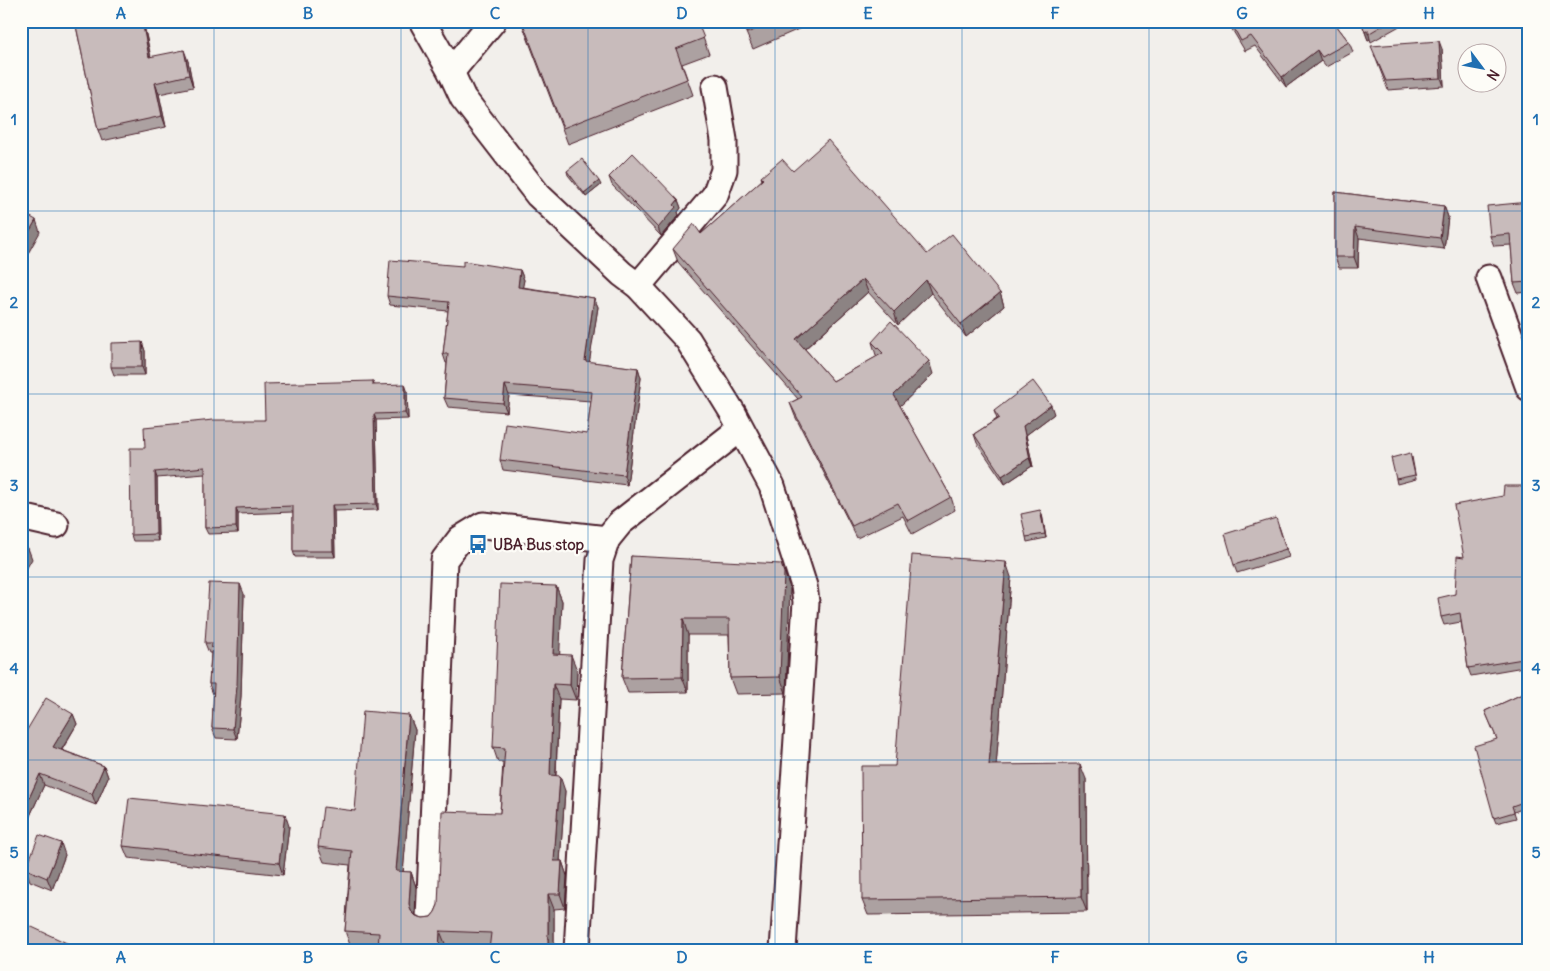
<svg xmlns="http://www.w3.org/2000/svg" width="1550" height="971" font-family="Delius,sans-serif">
<rect width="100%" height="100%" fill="#f2efeb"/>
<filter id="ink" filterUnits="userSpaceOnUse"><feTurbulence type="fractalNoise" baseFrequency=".02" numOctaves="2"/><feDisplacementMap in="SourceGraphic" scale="10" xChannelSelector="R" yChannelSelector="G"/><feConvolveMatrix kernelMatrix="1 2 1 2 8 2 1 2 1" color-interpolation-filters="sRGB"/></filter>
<g filter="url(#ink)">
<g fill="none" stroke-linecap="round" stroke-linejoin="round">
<g stroke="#4a1f2b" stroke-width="29">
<g id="street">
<path d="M 422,21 L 451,72 L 463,98 L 538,195 L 622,274 L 638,286 L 688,340 L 733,413 L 772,486 L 804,586 L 806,602 L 783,950"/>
<path d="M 451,72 L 493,21"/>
<path d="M 1489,278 L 1529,388"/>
<path d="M 638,286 L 715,195 L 724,170 L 724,140 L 715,87"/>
<path d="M 21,517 L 56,525"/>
<path d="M 429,919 L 444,560 L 460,539 L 483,525 L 607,539"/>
<path d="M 577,950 L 600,560 L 607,539 L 620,523 L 740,429"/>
</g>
</g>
<use href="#street" stroke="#fdfcf7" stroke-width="25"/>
</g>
<g fill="#aca1a1" stroke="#4a1f2b">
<path d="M 75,21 L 143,21 L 151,57 L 188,61 L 193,87 L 159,94 L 166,127 L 102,141 L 98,130 Z"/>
<path d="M 521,21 L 697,21 L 709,54 L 682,64 L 693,95 L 568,144 Z"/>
<path d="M 741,21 L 817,21 L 753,49 Z"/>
<path d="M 1227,21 L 1333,21 L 1349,42 L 1353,52 L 1326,67 L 1321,61 L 1286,87 L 1255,46 L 1245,51 Z"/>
<path d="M 1361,21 L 1404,21 L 1405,23 L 1371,42 L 1370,39 L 1368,40 Z"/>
<path d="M 1442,49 L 1444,86 L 1388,90 L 1374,54 Z"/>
<path d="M 567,171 L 601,185 L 586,197 L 568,175 Z"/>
<path d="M 793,171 L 927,254 L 1000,293 L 1004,306 L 966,337 L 931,293 L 898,325 L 868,292 L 805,349 L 833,381 L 878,356 L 876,355 L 872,342 L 933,374 L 900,406 L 951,497 L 955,510 L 912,534 L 903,516 L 857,538 L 795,416 L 790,403 L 798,399 L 678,262 L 673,249 L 701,234 L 762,180 L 761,177 Z"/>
<path d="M 609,177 L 678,200 L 681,208 L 678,212 L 679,215 L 661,236 L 612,185 Z"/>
<path d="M 1335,192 L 1444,206 L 1448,217 L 1444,249 L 1359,238 L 1358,268 L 1339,268 L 1335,257 Z"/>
<path d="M 1529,202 L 1529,292 L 1518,293 L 1514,283 L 1511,245 L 1494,246 L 1490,236 Z"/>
<path d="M 463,266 L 520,270 L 524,280 L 522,287 L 594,298 L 598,307 L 589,362 L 638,368 L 641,378 L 627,485 L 503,470 L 500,460 L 587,434 L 591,401 L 509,395 L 507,412 L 448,407 L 444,398 L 447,363 L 446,363 L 443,354 L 448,311 L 390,305 L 387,296 Z"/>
<path d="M 142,342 L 145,351 L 145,375 L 114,375 L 111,367 Z"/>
<path d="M 373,381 L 374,385 L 407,390 L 408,419 L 376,420 L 378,510 L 334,511 L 335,557 L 295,557 L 293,551 L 293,512 L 238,514 L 238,533 L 208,534 L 205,528 L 205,474 L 157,478 L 158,541 L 133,541 L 131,535 L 145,448 L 265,420 Z"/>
<path d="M 994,411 L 1054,414 L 1026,435 L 1033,467 L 1032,466 L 1005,484 L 977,443 L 974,434 L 997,419 Z"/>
<path d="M 1529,449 L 1529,666 L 1471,676 L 1468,668 L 1461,622 L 1444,625 L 1441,617 L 1455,594 L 1503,496 L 1526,486 Z"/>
<path d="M 1412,457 L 1416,479 L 1397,484 L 1396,479 Z"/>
<path d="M 1042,514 L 1046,538 L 1027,542 L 1026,537 Z"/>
<path d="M 1279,526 L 1289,557 L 1237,573 L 1234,565 Z"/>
<path d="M 631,556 L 790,588 L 786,693 L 736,694 L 730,678 L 729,635 L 688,635 L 688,692 L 628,693 L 622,678 Z"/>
<path d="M 1011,577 L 996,765 L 1086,779 L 1087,912 L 868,915 L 862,900 L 895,766 Z"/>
<path d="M 556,586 L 562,601 L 559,654 L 577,670 L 576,700 L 559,699 L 556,776 L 565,791 L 560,861 L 562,861 L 567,876 L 565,908 L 554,909 L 554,950 L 489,950 L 489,948 L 446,946 L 445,950 L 378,950 L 379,948 L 350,945 L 345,931 L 350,865 L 324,862 L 318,847 L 355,811 L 409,715 L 415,730 L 403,872 L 411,872 L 416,887 L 415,915 L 423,918 L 431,917 L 435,912 L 438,905 L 500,813 L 503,762 L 498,762 L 493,747 Z"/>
<path d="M 244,594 L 241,696 L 237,739 L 216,738 L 212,728 L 214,694 L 213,694 L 209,684 L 211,653 L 209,653 L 205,643 Z"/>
<path d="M 1529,691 L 1529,806 L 1514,812 L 1516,818 L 1496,823 L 1494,818 L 1497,739 L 1485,711 Z"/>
<path d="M 73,714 L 77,724 L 62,750 L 104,766 L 108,777 L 96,805 L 44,785 L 29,818 L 21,815 L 21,740 Z"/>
<path d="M 289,826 L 283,875 L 128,858 L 123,846 Z"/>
<path d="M 65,855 L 52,890 L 30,881 L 26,869 Z"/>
</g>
<g fill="#8c8383" stroke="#4a1f2b">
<path d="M 21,21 L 29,21 L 21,37 Z"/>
<path d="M 142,21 L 143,21 L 153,68 L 149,57 Z"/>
<path d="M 1368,30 L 1370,39 L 1368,40 L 1365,32 Z"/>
<path d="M 1439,41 L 1442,49 L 1444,86 L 1441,78 Z"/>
<path d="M 184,50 L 188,61 L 193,87 L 189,75 Z"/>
<path d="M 1317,50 L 1321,61 L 1286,87 L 1282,77 Z"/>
<path d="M 155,83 L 159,94 L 166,127 L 162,116 Z"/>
<path d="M 599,181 L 601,185 L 586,197 L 584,193 Z"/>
<path d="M 678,200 L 681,208 L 678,212 L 679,215 L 661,236 L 658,228 L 674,205 Z"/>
<path d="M 1444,206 L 1448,217 L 1444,249 L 1440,238 Z"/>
<path d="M 36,220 L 40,232 L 21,266 L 21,246 Z"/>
<path d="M 1355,227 L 1359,238 L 1358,268 L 1354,257 Z"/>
<path d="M 520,270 L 524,280 L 521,296 L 518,287 Z"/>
<path d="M 863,279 L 868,292 L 801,352 L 796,339 Z"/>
<path d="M 926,280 L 931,293 L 898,325 L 894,312 Z"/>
<path d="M 1000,293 L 1004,306 L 966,337 L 961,324 Z"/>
<path d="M 594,298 L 598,307 L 588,371 L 585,361 Z"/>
<path d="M 142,342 L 145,351 L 145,375 L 142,367 Z"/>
<path d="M 929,361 L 933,374 L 899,407 L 894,395 Z"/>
<path d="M 638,368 L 641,378 L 627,485 L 624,475 Z"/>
<path d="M 405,384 L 407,390 L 408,419 L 405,413 Z"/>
<path d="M 505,385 L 509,395 L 507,412 L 503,403 Z"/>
<path d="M 1051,405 L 1054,414 L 1026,435 L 1033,467 L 1030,459 L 1023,426 Z"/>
<path d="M 374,414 L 376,420 L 378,510 L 376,504 Z"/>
<path d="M 1029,458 L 1032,466 L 1005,484 L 1002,476 Z"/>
<path d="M 155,472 L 157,478 L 158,541 L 156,534 Z"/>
<path d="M 332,505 L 334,511 L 335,557 L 333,551 Z"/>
<path d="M 236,508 L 238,514 L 238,533 L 236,527 Z"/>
<path d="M 1040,510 L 1042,514 L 1046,538 L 1045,534 Z"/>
<path d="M 28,548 L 32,559 L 21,578 L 21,559 Z"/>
<path d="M 1006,562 L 1011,577 L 995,780 L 989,765 Z"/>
<path d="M 781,564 L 790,588 L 786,693 L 780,677 Z"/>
<path d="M 240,584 L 244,594 L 241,696 L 237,739 L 233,729 Z"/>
<path d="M 556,586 L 562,601 L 559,669 L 553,654 Z"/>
<path d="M 683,619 L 688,635 L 688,692 L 682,677 Z"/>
<path d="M 571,655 L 577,670 L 576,700 L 570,685 Z"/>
<path d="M 553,684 L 559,699 L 555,790 L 550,775 Z"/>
<path d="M 73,714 L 77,724 L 57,757 L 53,747 Z"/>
<path d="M 409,715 L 415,730 L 402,886 L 396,871 Z"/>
<path d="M 1080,764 L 1086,779 L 1087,912 L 1081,897 Z"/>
<path d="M 104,766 L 108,777 L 96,805 L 92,794 Z"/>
<path d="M 40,774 L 44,785 L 29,818 L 25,807 Z"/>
<path d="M 560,776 L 565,791 L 559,876 L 554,861 Z"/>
<path d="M 285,814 L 289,826 L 283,875 L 279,863 Z"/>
<path d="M 61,843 L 65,855 L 52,890 L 47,878 Z"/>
<path d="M 562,861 L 567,876 L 565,908 L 560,894 Z"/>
<path d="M 411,872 L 416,887 L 415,919 L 411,911 L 409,904 Z"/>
<path d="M 548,894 L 554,909 L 554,950 L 548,950 Z"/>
<path d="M 440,931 L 446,946 L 445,950 L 439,950 Z"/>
</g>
<g fill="#c8bbbb" stroke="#4a1f2b">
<path d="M 75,21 L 142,21 L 149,57 L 184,50 L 189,75 L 155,83 L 162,116 L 98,130 Z"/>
<path d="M 522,21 L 697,21 L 704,38 L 676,49 L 687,79 L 563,128 Z"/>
<path d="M 742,21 L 776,21 L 747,33 Z"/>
<path d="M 1230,21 L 1333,21 L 1349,42 L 1322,57 L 1317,50 L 1282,77 L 1251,36 L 1241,41 Z"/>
<path d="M 1361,21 L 1390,21 L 1368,34 L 1368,30 L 1365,32 Z"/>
<path d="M 1439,41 L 1441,78 L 1386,81 L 1371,46 Z"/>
<path d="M 828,140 L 927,254 L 952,234 L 1000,293 L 961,324 L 926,280 L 894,312 L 863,279 L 796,339 L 833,381 L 883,353 L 872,342 L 891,321 L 929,361 L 894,395 L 951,497 L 908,521 L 898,503 L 852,526 L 790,403 L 802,397 L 673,249 L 694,224 L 701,234 L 763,179 L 761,177 L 782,159 L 793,171 Z"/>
<path d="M 633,153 L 678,200 L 674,205 L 676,207 L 658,228 L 609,177 Z"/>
<path d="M 582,159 L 599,181 L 584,193 L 567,171 Z"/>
<path d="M 1335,192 L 1444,206 L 1440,238 L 1355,227 L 1354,257 L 1335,257 Z"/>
<path d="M 1529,202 L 1529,282 L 1514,283 L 1510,234 L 1490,236 L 1487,206 Z"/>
<path d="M 21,212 L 36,220 L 21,246 Z"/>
<path d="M 390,260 L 463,266 L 463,261 L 520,270 L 518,287 L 594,298 L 585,361 L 638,368 L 624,475 L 500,460 L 505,423 L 587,434 L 592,392 L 505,385 L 503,403 L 444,398 L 448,354 L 443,354 L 449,302 L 387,296 Z"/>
<path d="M 142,342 L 142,367 L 111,367 L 111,343 Z"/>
<path d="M 373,381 L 373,385 L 405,384 L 405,413 L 374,414 L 376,504 L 332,505 L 333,551 L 293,551 L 293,506 L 236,508 L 236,527 L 205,528 L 205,467 L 155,472 L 156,534 L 131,535 L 130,448 L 145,448 L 144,427 L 213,420 L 265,420 L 264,384 Z"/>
<path d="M 1033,381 L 1051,405 L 1023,426 L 1030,459 L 1029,458 L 1002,476 L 974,434 L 999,418 L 994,411 Z"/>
<path d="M 1529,421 L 1529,444 L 1527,443 Z"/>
<path d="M 1529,449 L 1529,658 L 1468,668 L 1460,613 L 1441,617 L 1438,598 L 1455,594 L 1457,556 L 1464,557 L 1454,505 L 1503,496 L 1504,486 L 1526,486 Z"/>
<path d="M 1410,453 L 1415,475 L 1396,479 L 1391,458 Z"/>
<path d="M 1040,510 L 1045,534 L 1026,537 L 1021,514 Z"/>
<path d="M 1276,518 L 1286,549 L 1234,565 L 1225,534 Z"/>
<path d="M 21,544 L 28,548 L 21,559 Z"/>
<path d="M 912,555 L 1006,562 L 989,765 L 1080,764 L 1081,897 L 862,900 L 861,766 L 895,766 Z"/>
<path d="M 631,556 L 781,564 L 784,573 L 780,677 L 730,678 L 729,619 L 683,619 L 682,677 L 622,678 Z"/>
<path d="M 209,583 L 240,584 L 237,686 L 233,729 L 212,728 L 214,684 L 209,684 L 212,643 L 205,643 Z"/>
<path d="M 500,584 L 556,586 L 553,654 L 571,655 L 570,685 L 553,684 L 550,775 L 560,776 L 554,861 L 562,861 L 560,894 L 548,894 L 548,950 L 489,950 L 491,933 L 440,931 L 439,950 L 378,950 L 379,933 L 345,931 L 352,851 L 318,847 L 323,807 L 355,811 L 363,711 L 409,715 L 396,871 L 411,872 L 409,904 L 411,911 L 416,916 L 423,918 L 431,917 L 435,912 L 438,905 L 442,811 L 500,813 L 505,748 L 493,747 Z"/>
<path d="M 1529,691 L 1529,800 L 1512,806 L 1514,812 L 1494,818 L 1474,746 L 1497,739 L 1485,711 Z"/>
<path d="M 46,698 L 73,714 L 53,747 L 104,766 L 92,794 L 40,774 L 25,807 L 21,806 L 21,740 Z"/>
<path d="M 129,798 L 285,814 L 279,863 L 123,846 Z"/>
<path d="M 39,835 L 61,843 L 47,878 L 26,869 Z"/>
<path d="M 21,922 L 82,950 L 21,950 Z"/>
</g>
</g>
<path fill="none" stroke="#1f6fb2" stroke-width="1" stroke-opacity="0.55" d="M 214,21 L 214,950M 401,21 L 401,950M 588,21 L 588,950M 775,21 L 775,950M 962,21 L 962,950M 1149,21 L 1149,950M 1336,21 L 1336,950M 21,211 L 1529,211M 21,394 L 1529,394M 21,577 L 1529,577M 21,760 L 1529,760"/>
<defs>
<g id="bus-bare" transform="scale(1.5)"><path d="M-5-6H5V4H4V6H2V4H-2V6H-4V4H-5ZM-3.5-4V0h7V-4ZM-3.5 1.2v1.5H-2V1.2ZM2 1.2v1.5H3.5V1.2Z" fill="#1f6fb2" stroke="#fdfcf7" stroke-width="2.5" paint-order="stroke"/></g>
</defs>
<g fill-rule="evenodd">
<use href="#bus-bare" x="478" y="544"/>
</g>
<g text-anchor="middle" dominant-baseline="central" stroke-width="4.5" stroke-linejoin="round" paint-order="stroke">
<g font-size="15" font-weight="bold" fill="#4a1f2b" stroke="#fdfcf7" text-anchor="start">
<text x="493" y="544">UBA Bus stop</text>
</g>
</g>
<rect width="1550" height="971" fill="none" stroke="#fdfcf7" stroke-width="55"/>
<g transform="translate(1482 68) rotate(122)"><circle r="24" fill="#fdfcf7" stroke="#b5a4a5"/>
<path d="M0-4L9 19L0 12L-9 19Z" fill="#1f6fb2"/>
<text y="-8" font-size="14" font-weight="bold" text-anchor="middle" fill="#4a1f2b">N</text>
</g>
<rect x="28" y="28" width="1494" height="916" fill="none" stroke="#1f6fb2" stroke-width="2"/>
<g font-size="16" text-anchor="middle" font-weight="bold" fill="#1f6fb2">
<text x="121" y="19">A</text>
<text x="308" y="19">B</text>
<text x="495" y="19">C</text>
<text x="682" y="19">D</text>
<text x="868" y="19">E</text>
<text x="1055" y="19">F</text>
<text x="1242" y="19">G</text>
<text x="1429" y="19">H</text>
<text x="14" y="125">1</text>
<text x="1536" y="125">1</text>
<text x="14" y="308">2</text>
<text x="1536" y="308">2</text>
<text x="14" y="491">3</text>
<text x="1536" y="491">3</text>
<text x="14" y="674">4</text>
<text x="1536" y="674">4</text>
<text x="14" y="858">5</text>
<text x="1536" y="858">5</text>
<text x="121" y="963">A</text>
<text x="308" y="963">B</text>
<text x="495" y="963">C</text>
<text x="682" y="963">D</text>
<text x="868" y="963">E</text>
<text x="1055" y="963">F</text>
<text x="1242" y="963">G</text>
<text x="1429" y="963">H</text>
</g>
</svg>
